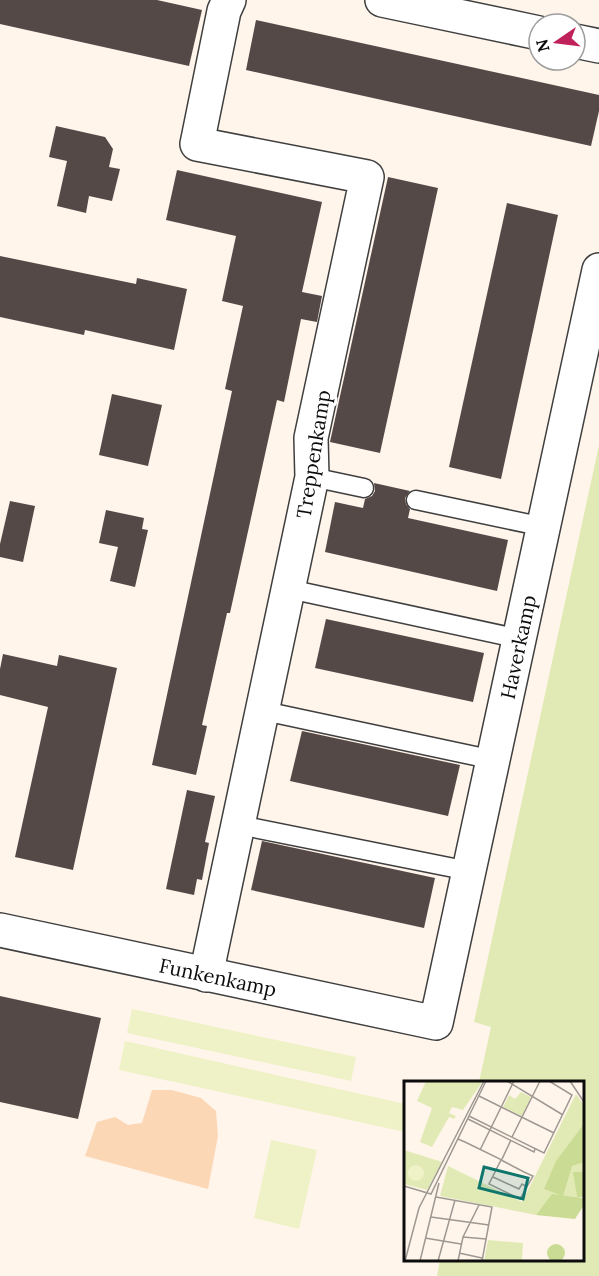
<svg xmlns="http://www.w3.org/2000/svg" width="599" height="1276" font-family="Lora,serif">
<rect width="100%" height="100%" fill="#fff5eb"/>
<path fill="#e1eab4" d="M 599,445 L 599,1276 L 437,1276 L 440,1260 L 582,1260 L 582,1082 L 479,1082 L 491,1027 L 474,1022 Z"/>
<path fill="#fcd7b6" d="M 152,1090 L 172,1090 L 201,1098 L 216,1111 L 218,1136 L 208,1189 L 85,1156 L 97,1122 L 115,1117 L 128,1125 L 142,1123 Z"/>
<g fill="#eff1c7">
<path d="M 132,1009 L 356,1057 L 351,1081 L 127,1033 Z"/>
<path d="M 125,1041 L 405,1104 L 405,1132 L 119,1070 Z"/>
<path d="M 271,1140 L 317,1150 L 299,1229 L 254,1218 Z"/>
</g>
<g fill="#554948">
<path d="M 0,0 L 157,0 L 202,10 L 189,66 L 0,24 Z"/>
<path d="M 256,20 L 599,95 L 599,111 L 591,146 L 246,70 Z"/>
<path d="M 56,126 L 105,137 L 113,149 L 109,167 L 120,169 L 112,201 L 89,196 L 86,213 L 57,206 L 67,161 L 49,157 Z"/>
<path d="M 177,170 L 322,202 L 302,292 L 322,296 L 317,322 L 301,319 L 284,402 L 277,400 L 230,613 L 227,613 L 202,725 L 207,726 L 196,775 L 152,765 L 232,391 L 225,389 L 243,306 L 222,301 L 236,236 L 166,220 Z"/>
<path d="M 388,177 L 438,188 L 380,453 L 330,442 Z"/>
<path d="M 507,203 L 558,215 L 501,479 L 449,467 Z"/>
<path d="M 0,256 L 136,284 L 137,278 L 187,289 L 174,350 L 85,330 L 84,335 L 0,317 Z"/>
<path d="M 112,394 L 162,405 L 148,466 L 99,455 Z"/>
<path d="M 374,483 L 410,491 L 405,498 L 406,504 L 410,509 L 408,518 L 508,540 L 497,591 L 325,552 L 335,502 L 363,508 L 365,499 L 372,496 L 375,491 Z"/>
<path d="M 10,501 L 35,506 L 23,562 L 0,557 L 0,544 Z"/>
<path d="M 106,510 L 144,518 L 142,529 L 148,530 L 135,587 L 110,581 L 118,547 L 99,543 Z"/>
<path d="M 326,619 L 484,653 L 473,702 L 315,668 Z"/>
<path d="M 3,654 L 57,666 L 59,655 L 117,668 L 73,870 L 15,857 L 48,707 L 0,695 L 0,669 Z"/>
<path d="M 302,731 L 460,765 L 448,816 L 290,781 Z"/>
<path d="M 187,790 L 215,796 L 205,842 L 209,843 L 202,880 L 197,879 L 194,895 L 166,889 Z"/>
<path d="M 262,841 L 435,878 L 424,928 L 251,890 Z"/>
<path d="M 0,996 L 101,1018 L 78,1119 L 0,1102 Z"/>
</g>
<g fill="none" stroke-linecap="round" stroke-linejoin="round">
<g stroke="#3f3f3f" stroke-width="21">
<g id="service">
<path d="M 312,477 L 364,488"/>
<path d="M 416,500 L 544,527"/>
<path d="M 289,589 L 520,639"/>
<path d="M 264,711 L 494,760"/>
<path d="M 239,825 L 469,871"/>
</g>
</g>
<g stroke="#3f3f3f" stroke-width="36">
<g id="minor">
<path d="M 382,0 L 539,33"/>
<path d="M 575,41 L 599,46"/>
<path d="M 0,930 L 436,1023 L 599,270"/>
<path d="M 206,975 L 312,477 L 311,438 L 367,177 L 197,144 L 224,11 L 229,0"/>
</g>
</g>
<use href="#service" stroke="#fff" stroke-width="18"/>
<use href="#minor" stroke="#fff" stroke-width="33"/>
</g>
<g text-anchor="middle" dominant-baseline="central" stroke-width="6" stroke-linejoin="round" paint-order="stroke">
<g font-size="20" fill="#0c0c0c" stroke="#fff">
<text transform="translate(313 454) rotate(-81)">Treppenkamp</text>
<text transform="translate(518 647) rotate(-78)">Haverkamp</text>
<text transform="translate(218 977) rotate(12)">Funkenkamp</text>
</g>
</g>
<g transform="translate(404 1081)">
<rect width="180" height="180" fill="#fff5eb"/>
<path d="M 22,0 L 79,0 L 59,29 L 48,26 L 45,32 L 52,35 L 50,38 L 45,36 L 28,66 L 16,61 L 28,27 L 13,20 ZM 117,11 L 127,16 L 118,35 L 99,26 L 105,14 L 111,18 ZM 172,13 L 180,24 L 180,91 L 170,92 L 173,116 L 148,114 L 132,134 L 36,115 L 44,85 L 118,121 ZM 0,69 L 38,81 L 23,109 L 0,103 ZM 84,159 L 119,162 L 118,180 L 80,180 Z" fill="#e1eab4"/>
<path d="M 180,43 L 180,81 L 168,85 L 159,115 L 140,108 L 152,80 ZM 169,91 L 180,91 L 180,116 L 173,116 ZM 148,113 L 180,117 L 180,124 L 171,138 L 132,134 ZM143 172a9 9 0 1 1 18 0a9 9 0 1 1-18 0Z" fill="#cadb93"/>
<path d="M4 92a8 8 0 1 1 16 0a8 8 0 1 1-16 0Z" fill="#eff1c7"/>
<path fill="none" stroke="#9e9892" stroke-width="1.5" d="M 103,0 L 159,34M 166,0 L 180,21M 75,15 L 150,52M 65,35 L 140,72 L 168,14 L 145,0M 64,38 L 130,71 L 131,68M 108,56 L 136,0M 54,58 L 61,61 L 96,78 L 97,79 L 99,80 L 120,91 L 129,95 L 116,118 L 85,103 L 97,79 L 98,78 L 107,59M 76,69 L 110,0M 89,96 L 115,108 L 118,103 L 123,106M 0,105 L 27,113 L 82,0M 32,116 L 88,126 L 78,180M 27,136 L 85,144M 59,156 L 82,158M 21,157 L 57,163M 55,172 L 78,177M 1,180 L 15,127 L 80,0M 16,180 L 35,102M 34,180 L 51,119M 54,180 L 59,156 L 75,124"/>
<path fill="#0f766e" fill-opacity="0.15" stroke="#0f766e" stroke-width="3" d="M 80,86 L 124,97 L 119,118 L 75,107 Z"/>
<rect width="180" height="180" fill="none" stroke="#0c0c0c" stroke-width="3"/>
</g>
<g transform="translate(557 42) rotate(256)"><circle r="28" fill="#ffffff" stroke="#9e9e9e" stroke-width="1.5"/>
<path d="M0-4.5L10 22L0 15L-10 22Z" fill="#bf215a"/>
<text y="-9" font-size="16" font-weight="bold" text-anchor="middle" fill="#0c0c0c">N</text>
</g>
</svg>
